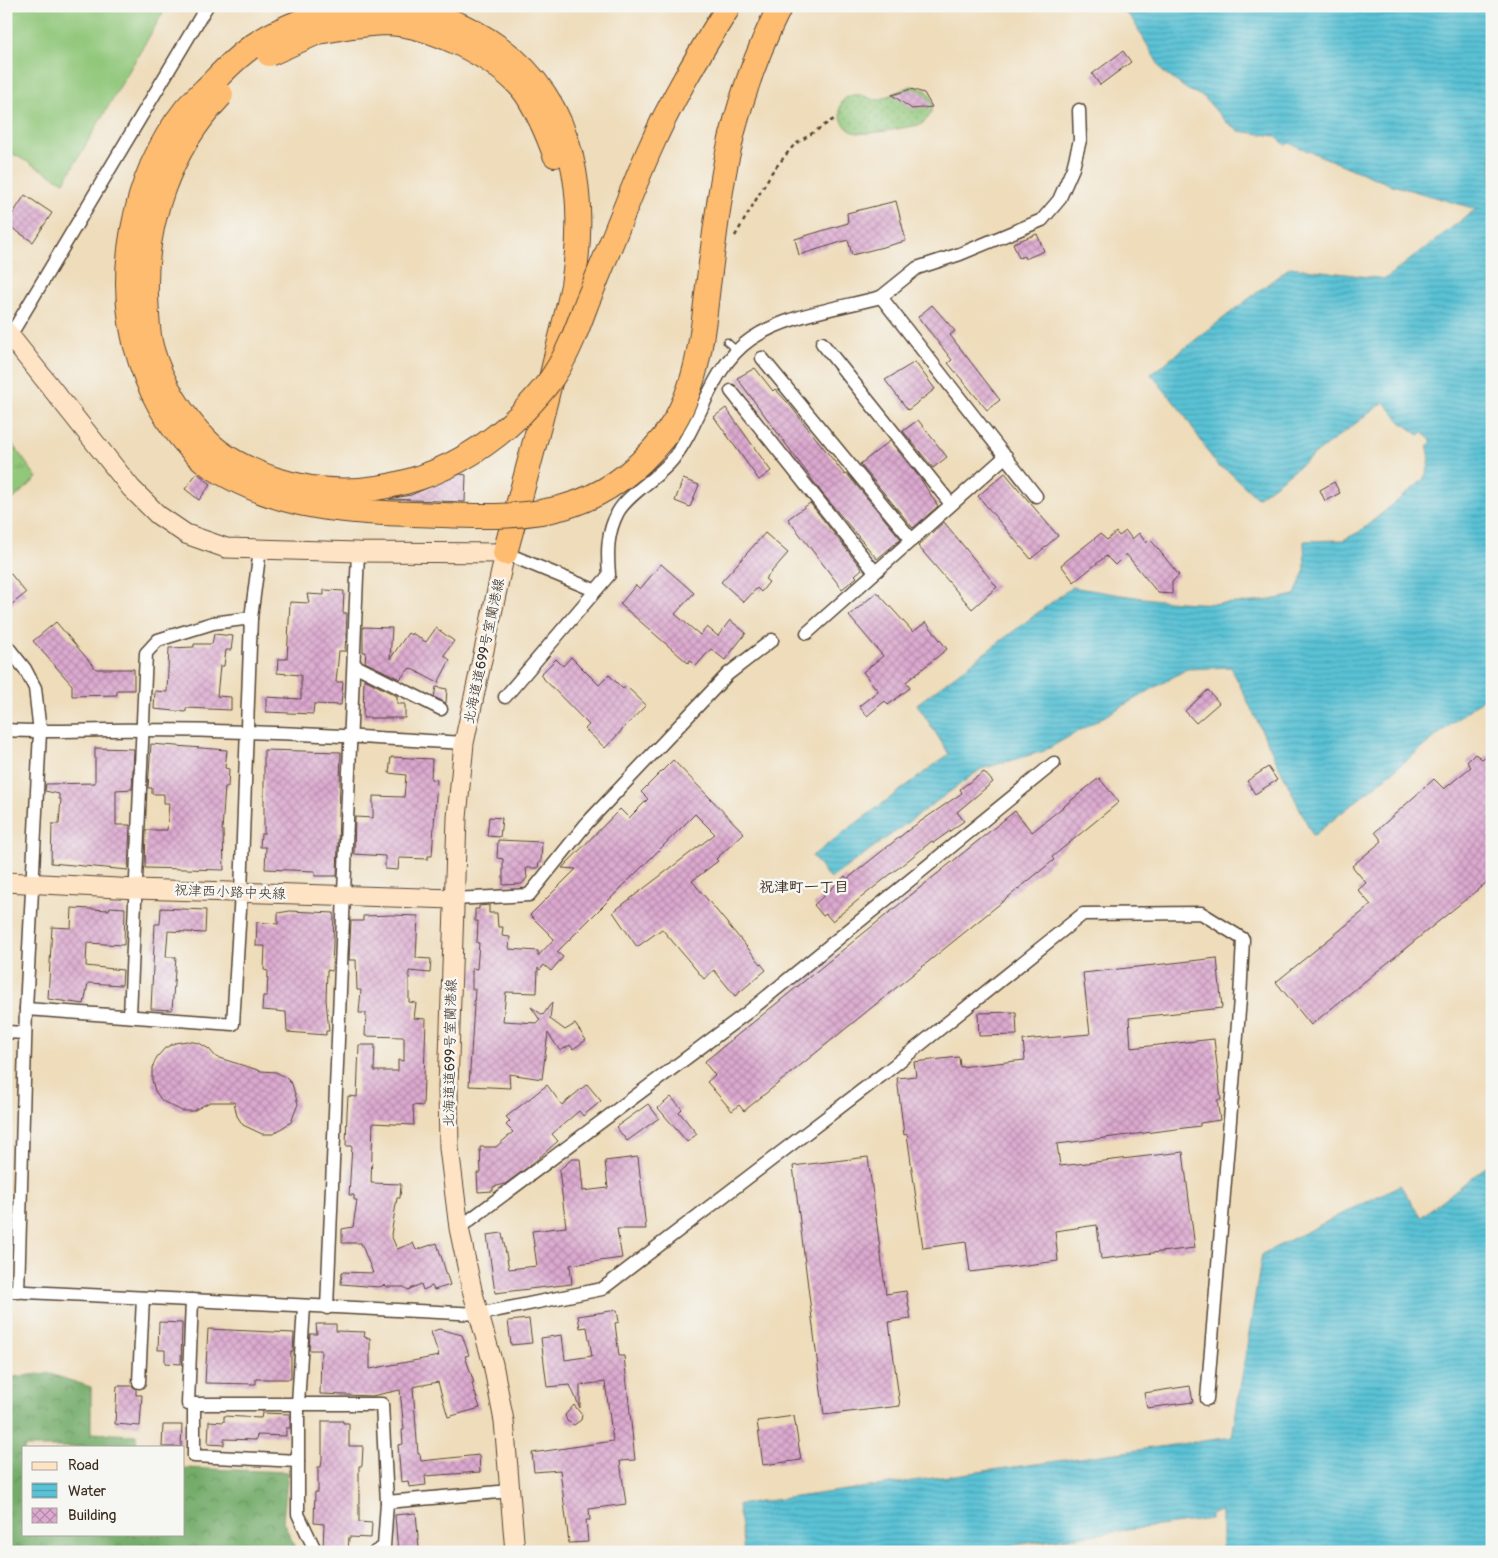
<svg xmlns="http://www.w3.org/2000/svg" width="1498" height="1558" font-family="Pangolin,'Klee One',sans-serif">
<defs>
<pattern id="grass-tufts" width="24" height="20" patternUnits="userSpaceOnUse" patternTransform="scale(1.25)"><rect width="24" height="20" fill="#91c77a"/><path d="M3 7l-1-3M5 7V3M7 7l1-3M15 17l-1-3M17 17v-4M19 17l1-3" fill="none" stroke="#78a263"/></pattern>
<pattern id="forest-crowns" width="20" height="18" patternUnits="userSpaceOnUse" patternTransform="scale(1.25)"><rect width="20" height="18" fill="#74ac6a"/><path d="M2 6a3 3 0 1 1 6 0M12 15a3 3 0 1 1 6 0" fill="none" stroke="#608c57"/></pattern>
<pattern id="park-dots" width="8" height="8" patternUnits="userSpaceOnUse" patternTransform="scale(1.25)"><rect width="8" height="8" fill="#91c77a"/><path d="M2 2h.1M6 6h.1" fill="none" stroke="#78a263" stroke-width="1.8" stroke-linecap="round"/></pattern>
<pattern id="water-rules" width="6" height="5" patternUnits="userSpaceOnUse" patternTransform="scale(1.25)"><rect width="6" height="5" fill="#5ac2d6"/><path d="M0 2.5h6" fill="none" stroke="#4c9ead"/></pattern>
<pattern id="building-cross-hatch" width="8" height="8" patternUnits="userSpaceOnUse" patternTransform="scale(1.25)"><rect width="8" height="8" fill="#dca9d0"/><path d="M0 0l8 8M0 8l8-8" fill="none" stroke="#b48aa8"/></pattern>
</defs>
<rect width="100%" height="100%" fill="#f6f6f2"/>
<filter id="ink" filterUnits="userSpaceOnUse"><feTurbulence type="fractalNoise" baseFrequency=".02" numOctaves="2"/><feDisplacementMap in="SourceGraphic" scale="10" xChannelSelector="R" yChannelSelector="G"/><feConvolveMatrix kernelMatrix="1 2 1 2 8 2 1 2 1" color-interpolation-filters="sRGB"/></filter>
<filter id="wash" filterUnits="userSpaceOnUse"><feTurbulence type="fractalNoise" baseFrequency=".0096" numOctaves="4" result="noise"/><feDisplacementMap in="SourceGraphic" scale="20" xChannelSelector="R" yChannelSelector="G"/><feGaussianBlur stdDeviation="1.12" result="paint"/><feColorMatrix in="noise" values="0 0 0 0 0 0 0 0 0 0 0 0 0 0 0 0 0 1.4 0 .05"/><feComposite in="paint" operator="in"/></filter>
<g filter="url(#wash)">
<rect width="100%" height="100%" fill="#eedcba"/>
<path fill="url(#grass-tufts)" stroke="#66784c" d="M 6,435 L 37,478 L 6,506 Z"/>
<path fill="url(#forest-crowns)" stroke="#586b44" d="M 47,1373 L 91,1387 L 91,1433 L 136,1435 L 137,1447 L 24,1447 L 24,1534 L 184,1534 L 184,1468 L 288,1472 L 283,1521 L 297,1552 L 6,1552 L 6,1378 Z"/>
<path fill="url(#park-dots)" stroke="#66784c" d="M 911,86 L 926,90 C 937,102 934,116 920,125 C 905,127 872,135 858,133 C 839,131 831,99 853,95 C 863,93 870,100 879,100 Z"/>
<path fill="#91c77a" stroke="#66784c" d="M 6,6 L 167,6 L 64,182 L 6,150 Z"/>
<g fill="url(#water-rules)" stroke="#4a767a">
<path d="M 1115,6 L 1492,6 L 1492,691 L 1313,836 L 1231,667 L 1187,669 L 1044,751 L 981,769 L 830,879 L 812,856 L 949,754 L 917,704 L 1072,587 C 1145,599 1222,613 1295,595 L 1305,569 L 1304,541 L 1343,540 L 1359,532 L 1423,480 C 1429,468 1432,459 1427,446 L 1432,442 L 1423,432 L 1419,435 L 1401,422 L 1384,402 L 1257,498 L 1227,470 L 1218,467 L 1183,413 L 1151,374 L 1290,267 L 1385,279 L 1476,209 L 1389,184 L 1289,143 L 1285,145 L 1276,136 L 1239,131 L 1225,121 L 1204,97 L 1188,90 L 1163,72 L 1131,17 Z"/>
<path d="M 1492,1162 L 1492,1552 L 1222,1552 L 1222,1512 L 1211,1513 L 1211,1519 L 961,1552 L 744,1552 L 738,1505 L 1232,1437 L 1262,1254 L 1400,1185 L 1421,1217 Z"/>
</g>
<g id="blocks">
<g fill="url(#building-cross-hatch)">
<path d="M 1123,51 L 1131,62 L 1100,85 L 1092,74 Z"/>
<path d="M 911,89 L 924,93 L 932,107 L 912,109 L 892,95 Z"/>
<path d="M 25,195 L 52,213 L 33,242 L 6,224 Z"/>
<path d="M 896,201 L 906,241 L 852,255 L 848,240 L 799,255 L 795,239 L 848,223 L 847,213 Z"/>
<path d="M 1037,234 L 1044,251 L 1025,259 L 1024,256 L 1019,258 L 1013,243 Z"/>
<path d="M 932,305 L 955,331 L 950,335 L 1000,400 L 987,410 L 948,363 L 952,360 L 918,317 Z"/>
<path d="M 915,362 L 935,389 L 908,410 L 885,380 Z"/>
<path d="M 755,368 L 773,391 L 775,389 L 789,404 L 845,475 L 847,474 L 901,539 L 877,559 L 822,493 L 737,378 Z"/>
<path d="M 726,408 L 771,471 L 759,480 L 714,417 Z"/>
<path d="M 918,420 L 947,457 L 933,468 L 903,431 Z"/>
<path d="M 890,441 L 920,478 L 938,506 L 913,528 L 860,464 Z"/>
<path d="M 197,473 L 211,484 L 199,500 L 185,489 Z"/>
<path d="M 1005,473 L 1058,536 L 1031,559 L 978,496 Z"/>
<path d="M 460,474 L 466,475 L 465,502 L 389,499 L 411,495 Z"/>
<path d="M 683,479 L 699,485 L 690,507 L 675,501 Z"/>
<path d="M 1334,482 L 1340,493 L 1325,501 L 1320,490 Z"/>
<path d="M 810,503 L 862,569 L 855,575 L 857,577 L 842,589 L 788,519 Z"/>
<path d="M 944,522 L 997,587 L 972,609 L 918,546 Z"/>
<path d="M 1126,531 L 1132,539 L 1139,533 L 1146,543 L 1150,539 L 1179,575 L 1172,582 L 1172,594 L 1158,593 L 1126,554 L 1115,565 L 1106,556 L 1074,582 L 1061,565 L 1100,534 L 1107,540 L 1116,532 L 1119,536 Z"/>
<path d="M 765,533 L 788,553 L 765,579 L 769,582 L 761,592 L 757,588 L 744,602 L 721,582 Z"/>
<path d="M 661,564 L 694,593 L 675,614 L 700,635 L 707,627 L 718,636 L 730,620 L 746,633 L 725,660 L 711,649 L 696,666 L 690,660 L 688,663 L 620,604 L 636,585 L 640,589 Z"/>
<path d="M 6,568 L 26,593 L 6,609 Z"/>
<path d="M 324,590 L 344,591 L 343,613 L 347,613 L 346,636 L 345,651 L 339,651 L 336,682 L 343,682 L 341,705 L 314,704 L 313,714 L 266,712 L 266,697 L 301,699 L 301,675 L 277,673 L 278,659 L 287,659 L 290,602 L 309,603 L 307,594 L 324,595 Z"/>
<path d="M 877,592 L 913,632 L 926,622 L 947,649 L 906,682 L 910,688 L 888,705 L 885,701 L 867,716 L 859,706 L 878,691 L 863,672 L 883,656 L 849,616 Z"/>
<path d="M 56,622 L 96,669 L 134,669 L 134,690 L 117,690 L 117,695 L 72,696 L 72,685 L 33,641 Z"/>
<path d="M 363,627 L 392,628 L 390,659 L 408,633 L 411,635 L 412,633 L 426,642 L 436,628 L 454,641 L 444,655 L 450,660 L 438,683 L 410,668 L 400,679 L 365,662 L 366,652 L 363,652 Z"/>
<path d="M 214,634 L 233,636 L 231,650 L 226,650 L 224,666 L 220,666 L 217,696 L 231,697 L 231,710 L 186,708 L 186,712 L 154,709 L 155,691 L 167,692 L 169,648 L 194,647 L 194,644 L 212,644 Z"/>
<path d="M 571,657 L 599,685 L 609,675 L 623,689 L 626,686 L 646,705 L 605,748 L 585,729 L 589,725 L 540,675 L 556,659 L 563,666 Z"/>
<path d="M 364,679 L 397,696 L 397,704 L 405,704 L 405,718 L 363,718 Z"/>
<path d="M 436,687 L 447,689 L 446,703 L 434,697 Z"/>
<path d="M 1208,690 L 1219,703 L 1196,723 L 1185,711 Z"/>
<path d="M 151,744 L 227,750 L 225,768 L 229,769 L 228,787 L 225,787 L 222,830 L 223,830 L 224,870 L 145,868 L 146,830 L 167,830 L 169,803 L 164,803 L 164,794 L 152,794 L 152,788 L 148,788 Z"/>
<path d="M 95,748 L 134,749 L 132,789 L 116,790 L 116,825 L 130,825 L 128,870 L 51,863 L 52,824 L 59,824 L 61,799 L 59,799 L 59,794 L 45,791 L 46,784 L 95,783 Z"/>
<path d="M 264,750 L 341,752 L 337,876 L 315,876 L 315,871 L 265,869 L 266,847 L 260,847 L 261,834 L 264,834 Z"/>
<path d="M 1492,752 L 1492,878 L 1311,1025 L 1276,982 L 1371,905 L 1358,890 L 1366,883 L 1352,866 L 1382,841 L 1375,832 L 1434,779 L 1444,789 L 1471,767 L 1467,762 L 1475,754 L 1482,759 Z"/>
<path d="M 391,757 L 432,759 L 431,779 L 437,780 L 432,856 L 428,856 L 428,859 L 399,858 L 398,870 L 385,869 L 385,856 L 354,854 L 355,817 L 373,818 L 373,796 L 404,797 L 406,775 L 389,773 Z"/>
<path d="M 673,760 L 744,833 L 716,859 L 718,861 L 692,881 L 766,970 L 735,996 L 714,970 L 704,979 L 662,929 L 637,947 L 613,912 L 715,834 L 695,814 L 557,952 L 563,957 L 551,971 L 544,965 L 540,970 L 538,968 L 537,993 L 506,992 L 503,1021 L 537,1023 L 540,1020 L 531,1007 L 543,1015 L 552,1002 L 550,1019 L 565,1030 L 575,1024 L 586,1040 L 573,1049 L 570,1045 L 560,1051 L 548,1033 L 542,1079 L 509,1074 L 510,1088 L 469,1086 L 475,989 L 472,989 L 472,968 L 477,969 L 479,943 L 477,943 L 478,921 L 475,921 L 475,909 L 479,909 L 479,906 L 489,905 L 489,913 L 497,913 L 498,927 L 503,927 L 502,936 L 510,937 L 509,949 L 538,951 L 538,956 L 554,939 L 530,915 L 576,869 L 562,868 L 620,809 L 629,818 L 648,799 L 641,792 Z"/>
<path d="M 1268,767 L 1277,780 L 1255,794 L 1247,781 Z"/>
<path d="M 984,772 L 993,782 L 957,812 L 964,821 L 933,843 L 932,841 L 832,921 L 826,914 L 823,916 L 814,905 L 845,876 L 847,879 L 911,828 L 962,793 L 960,789 Z"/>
<path d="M 1099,778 L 1119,802 L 1052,857 L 1054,860 L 744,1111 L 739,1105 L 732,1111 L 707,1082 L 715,1075 L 704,1062 L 1015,811 L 1032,832 Z"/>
<path d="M 489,817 L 502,818 L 500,837 L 487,836 Z"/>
<path d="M 498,840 L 542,842 L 541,862 L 539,862 L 538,868 L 526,868 L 527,878 L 522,884 L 503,885 L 503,859 L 497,858 Z"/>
<path d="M 110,907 L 125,908 L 124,945 L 87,943 L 86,966 L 123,970 L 122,985 L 88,983 L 84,1004 L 48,999 L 52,927 L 71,928 L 72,908 L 109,910 Z"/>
<path d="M 161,908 L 206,910 L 205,933 L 168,931 L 166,957 L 176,957 L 172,1010 L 151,1009 L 155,924 L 160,924 Z"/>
<path d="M 290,911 L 334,913 L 332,971 L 327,970 L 326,1000 L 329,1031 L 326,1031 L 326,1035 L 287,1032 L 286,1012 L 262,1010 L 263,996 L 267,996 L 268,971 L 264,970 L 265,946 L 256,946 L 257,922 L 278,924 L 278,913 Z"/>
<path d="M 392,915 L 418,916 L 416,958 L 431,959 L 430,973 L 409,971 L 409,1002 L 416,1003 L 414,1018 L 426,1019 L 423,1106 L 413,1105 L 414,1125 L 373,1123 L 371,1183 L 401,1184 L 400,1198 L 397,1198 L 391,1235 L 397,1249 L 413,1243 L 416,1250 L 437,1243 L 450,1285 L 434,1290 L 432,1286 L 423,1290 L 421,1284 L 408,1290 L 404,1287 L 387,1287 L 385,1285 L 379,1287 L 341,1284 L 342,1272 L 373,1273 L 361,1243 L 342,1243 L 342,1229 L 353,1227 L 357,1200 L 354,1200 L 354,1195 L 349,1195 L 352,1146 L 346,1146 L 347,1112 L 348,1096 L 357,1097 L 359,1045 L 375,1045 L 374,1071 L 398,1071 L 398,1060 L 404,1061 L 404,1037 L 365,1036 L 366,1013 L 359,1013 L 361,990 L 357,990 L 356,960 L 349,960 L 351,921 L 363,921 L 363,916 Z"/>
<path d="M 1217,958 L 1222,1008 L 1129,1018 L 1131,1048 L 1214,1039 L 1221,1100 L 1217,1100 L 1220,1120 L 1200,1123 L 1200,1126 L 1057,1144 L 1060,1166 L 1183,1152 L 1195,1248 L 1101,1259 L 1097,1225 L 1055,1231 L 1058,1261 L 970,1272 L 966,1242 L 923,1248 L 907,1134 L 904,1135 L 897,1078 L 916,1076 L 914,1062 L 959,1057 L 960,1067 L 1025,1060 L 1023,1040 L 1090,1034 L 1083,973 Z"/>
<path d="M 1016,1012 L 1017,1035 L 979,1036 L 978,1013 Z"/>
<path d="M 187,1041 L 199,1043 L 209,1049 L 216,1057 L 261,1071 L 276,1072 L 285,1077 L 292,1084 L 298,1104 L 291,1122 L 273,1134 L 262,1134 L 243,1125 L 237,1116 L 234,1102 L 210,1102 L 193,1111 L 182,1111 L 162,1101 L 155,1091 L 152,1080 L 152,1068 L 157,1057 L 165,1048 L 175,1043 Z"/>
<path d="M 587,1084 L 601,1101 L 583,1116 L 579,1111 L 552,1134 L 558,1141 L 532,1164 L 505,1184 L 493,1187 L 493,1191 L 478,1192 L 477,1173 L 481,1173 L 480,1147 L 496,1147 L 513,1132 L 506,1125 L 510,1121 L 506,1117 L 547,1085 L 562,1105 Z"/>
<path d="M 671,1097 L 682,1109 L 679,1112 L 697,1134 L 687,1142 L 658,1108 Z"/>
<path d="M 648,1104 L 659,1118 L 627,1141 L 616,1127 Z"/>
<path d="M 638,1157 L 646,1229 L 617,1229 L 622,1258 L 570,1265 L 572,1284 L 495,1293 L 487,1235 L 502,1233 L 509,1269 L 537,1266 L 532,1231 L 566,1227 L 559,1170 L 572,1159 L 580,1159 L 583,1191 L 608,1188 L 605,1161 Z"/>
<path d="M 868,1157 L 886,1294 L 906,1291 L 911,1319 L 889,1322 L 900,1406 L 824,1415 L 793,1166 Z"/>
<path d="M 617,1310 L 619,1322 L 615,1323 L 619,1356 L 624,1356 L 635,1460 L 620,1461 L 626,1504 L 589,1509 L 590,1520 L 586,1520 L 588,1542 L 569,1543 L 560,1470 L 534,1472 L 532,1453 L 613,1441 L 605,1382 L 580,1385 L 580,1408 L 570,1385 L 547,1387 L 541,1338 L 562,1335 L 565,1360 L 592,1356 L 587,1327 L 580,1328 L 578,1316 Z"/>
<path d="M 529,1319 L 532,1343 L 511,1345 L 508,1321 Z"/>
<path d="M 159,1322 L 182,1323 L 181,1364 L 165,1363 L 165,1350 L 158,1350 Z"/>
<path d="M 316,1324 L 336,1324 L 336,1331 L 365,1332 L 364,1337 L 370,1338 L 370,1369 L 439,1356 L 431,1332 L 439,1329 L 462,1335 L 469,1355 L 465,1356 L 474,1383 L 472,1384 L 480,1408 L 448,1417 L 438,1382 L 413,1387 L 418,1454 L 420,1454 L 421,1461 L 479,1455 L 480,1472 L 425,1476 L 426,1485 L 409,1487 L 408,1481 L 401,1482 L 398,1445 L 403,1444 L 402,1430 L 404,1430 L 400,1390 L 372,1396 L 320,1394 L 321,1350 L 309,1350 L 310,1334 L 317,1334 Z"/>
<path d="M 208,1329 L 294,1333 L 293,1352 L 291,1352 L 291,1379 L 256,1379 L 256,1384 L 205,1383 Z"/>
<path d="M 117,1386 L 132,1386 L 136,1389 L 136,1395 L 142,1395 L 140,1426 L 115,1424 Z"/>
<path d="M 1190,1386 L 1193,1402 L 1147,1408 L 1144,1393 Z"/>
<path d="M 574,1405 L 582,1415 L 581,1420 L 574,1425 L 567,1421 L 565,1415 Z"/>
<path d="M 262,1413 L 290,1414 L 290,1428 L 286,1428 L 286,1436 L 257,1435 L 256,1440 L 224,1439 L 224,1445 L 208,1444 L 209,1421 L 224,1422 L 224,1416 L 261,1418 Z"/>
<path d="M 794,1416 L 801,1460 L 763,1465 L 757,1421 Z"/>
<path d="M 322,1421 L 343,1421 L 343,1423 L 349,1423 L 349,1446 L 363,1446 L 362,1466 L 359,1466 L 359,1522 L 372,1523 L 371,1538 L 349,1537 L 348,1552 L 328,1552 L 323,1547 L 324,1524 L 314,1523 L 315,1492 L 318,1492 L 318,1467 L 321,1467 L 322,1459 Z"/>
<path d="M 163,1425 L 182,1425 L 181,1447 L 162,1447 Z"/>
<path d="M 416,1513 L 419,1548 L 415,1548 L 416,1552 L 398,1552 L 395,1515 Z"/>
</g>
</g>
</g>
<g filter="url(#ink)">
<use href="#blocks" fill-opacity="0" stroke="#564535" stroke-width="1"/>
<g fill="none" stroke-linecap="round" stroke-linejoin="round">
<g stroke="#564535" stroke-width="9">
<path id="lane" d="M 727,342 L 737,351"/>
</g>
<g stroke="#564535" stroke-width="15">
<g id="street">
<path d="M 881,297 L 917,268 L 960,254 L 1042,220 L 1059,200 L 1073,168 L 1080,140 L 1079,110"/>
<path d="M 10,336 L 207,6"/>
<path d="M 822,343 L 951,504"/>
<path d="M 762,358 L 912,540"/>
<path d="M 731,391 L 875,572"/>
<path d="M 505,553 L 594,590"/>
<path d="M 807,633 L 1006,456"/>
<path d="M 6,645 L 25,669 L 35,688 L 40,732 L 26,1009 L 18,1292"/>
<path d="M 354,665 L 441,709"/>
<path d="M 505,697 L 609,575 C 607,551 607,533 618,512 C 629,493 658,478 673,459 C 702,422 710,367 751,339 C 786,315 840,308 881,297 L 1036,496"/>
<path d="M 6,730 C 52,733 97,729 142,730 C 250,730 357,737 464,743"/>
<path d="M 454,899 L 529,895 L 587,823 L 728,674 L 772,640"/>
<path d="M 26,1009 L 233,1024 L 241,892 L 251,618 L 260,549"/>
<path d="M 130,1015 L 146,653 L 158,640 L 213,623 L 251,618"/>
<path d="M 6,1032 L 25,1033"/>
<path d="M 459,1228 L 748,1012 L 1054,763"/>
<path d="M 6,1291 L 479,1314 L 602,1289 L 886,1072 L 1083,914 L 1201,913 L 1243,939 L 1240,999 L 1207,1399"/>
<path d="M 192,1300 L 188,1404 L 382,1404 L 387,1502 L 384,1547 L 375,1552"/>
<path d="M 304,1306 L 298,1404 L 298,1514 L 316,1552"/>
<path d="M 327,1308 L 358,552"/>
<path d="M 139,1382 L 143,1298"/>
<path d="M 194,1404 L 194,1456 L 298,1461"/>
<path d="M 387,1502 L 510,1491"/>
</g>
</g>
<g stroke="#564535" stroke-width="21">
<g id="secondary">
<path d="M 6,331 L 131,488 L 158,515 L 186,534 L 226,548 L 358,552 L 505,553 L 464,743 L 457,818 L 448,1087 L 449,1148 L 459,1228 L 472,1290 L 493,1364 L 504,1421 L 515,1552"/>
<path d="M 6,882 L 136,889 L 454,899"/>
</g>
</g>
<g stroke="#564535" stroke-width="26">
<g id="highway">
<path d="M 344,8 C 360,8 377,5 393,7 C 433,11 469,26 501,49 C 577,105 587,198 573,285 C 568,312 560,339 554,366 C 539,429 522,491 505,553"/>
<path d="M 352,26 C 363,25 375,23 386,23 C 429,24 492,55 521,87 C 534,102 549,137 555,155"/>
</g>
</g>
<path stroke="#564535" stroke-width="2.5" stroke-dasharray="4 4" stroke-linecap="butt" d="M 735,236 L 772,172 L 794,145 L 837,117"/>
<use href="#lane" stroke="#fff" stroke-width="6"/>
<use href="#street" stroke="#fff" stroke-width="12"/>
<use href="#secondary" stroke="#fee4c5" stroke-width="19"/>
<use href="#highway" stroke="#fdbc6f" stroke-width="24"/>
<g stroke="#564535" stroke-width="26" stroke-linecap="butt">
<g id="highway-bridge">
<path d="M 344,8 C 314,16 286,25 259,42 C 242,52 227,67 213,82 C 204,91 194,100 186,109 C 132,177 113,281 141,363 C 154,402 179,445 214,468 C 287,514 360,512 443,515 C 535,519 601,515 663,438 C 697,395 702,339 708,286 C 714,243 718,200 727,157 C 738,105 756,54 780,6"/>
<path d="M 269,54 L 318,32 L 352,26"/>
<path d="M 221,95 C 169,150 144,221 146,296 C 147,314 147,333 152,350 C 161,383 183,417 207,441 C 224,459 251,471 274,479 C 363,508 455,479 521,414 C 533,401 546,388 555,373 C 569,352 578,326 587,302 C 608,253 627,202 648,153 C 670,102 699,54 729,6"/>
</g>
</g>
<use href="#highway-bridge" stroke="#fdbc6f" stroke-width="24"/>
</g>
</g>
<g text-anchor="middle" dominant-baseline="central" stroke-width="5" stroke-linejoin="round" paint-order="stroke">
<g font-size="14" fill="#3b2a1e" stroke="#f6f6f2">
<text transform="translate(484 651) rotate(-78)">北海道道699号室蘭港線</text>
<text transform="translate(230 892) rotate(2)">祝津西小路中央線</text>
<text transform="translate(450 1053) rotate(-89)">北海道道699号室蘭港線</text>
</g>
<g font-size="15" font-weight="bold" fill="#3b2a1e" stroke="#f6f6f2">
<text x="804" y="887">祝津町一丁目</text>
</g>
</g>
<rect width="1498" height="1558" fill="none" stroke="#f6f6f2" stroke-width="25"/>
<rect x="22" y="1446" width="162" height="90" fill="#f6f6f2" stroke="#aba49d"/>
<rect x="32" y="1462" width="25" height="8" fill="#fee4c5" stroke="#aba49d"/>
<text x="68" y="1470" font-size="15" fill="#3b2a1e">Road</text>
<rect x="32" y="1483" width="25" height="15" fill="url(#water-rules)" stroke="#aba49d"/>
<text x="68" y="1496" font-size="15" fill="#3b2a1e">Water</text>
<rect x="32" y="1508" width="25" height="15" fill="url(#building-cross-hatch)" stroke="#aba49d"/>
<text x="68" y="1520" font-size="15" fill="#3b2a1e">Building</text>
</svg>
